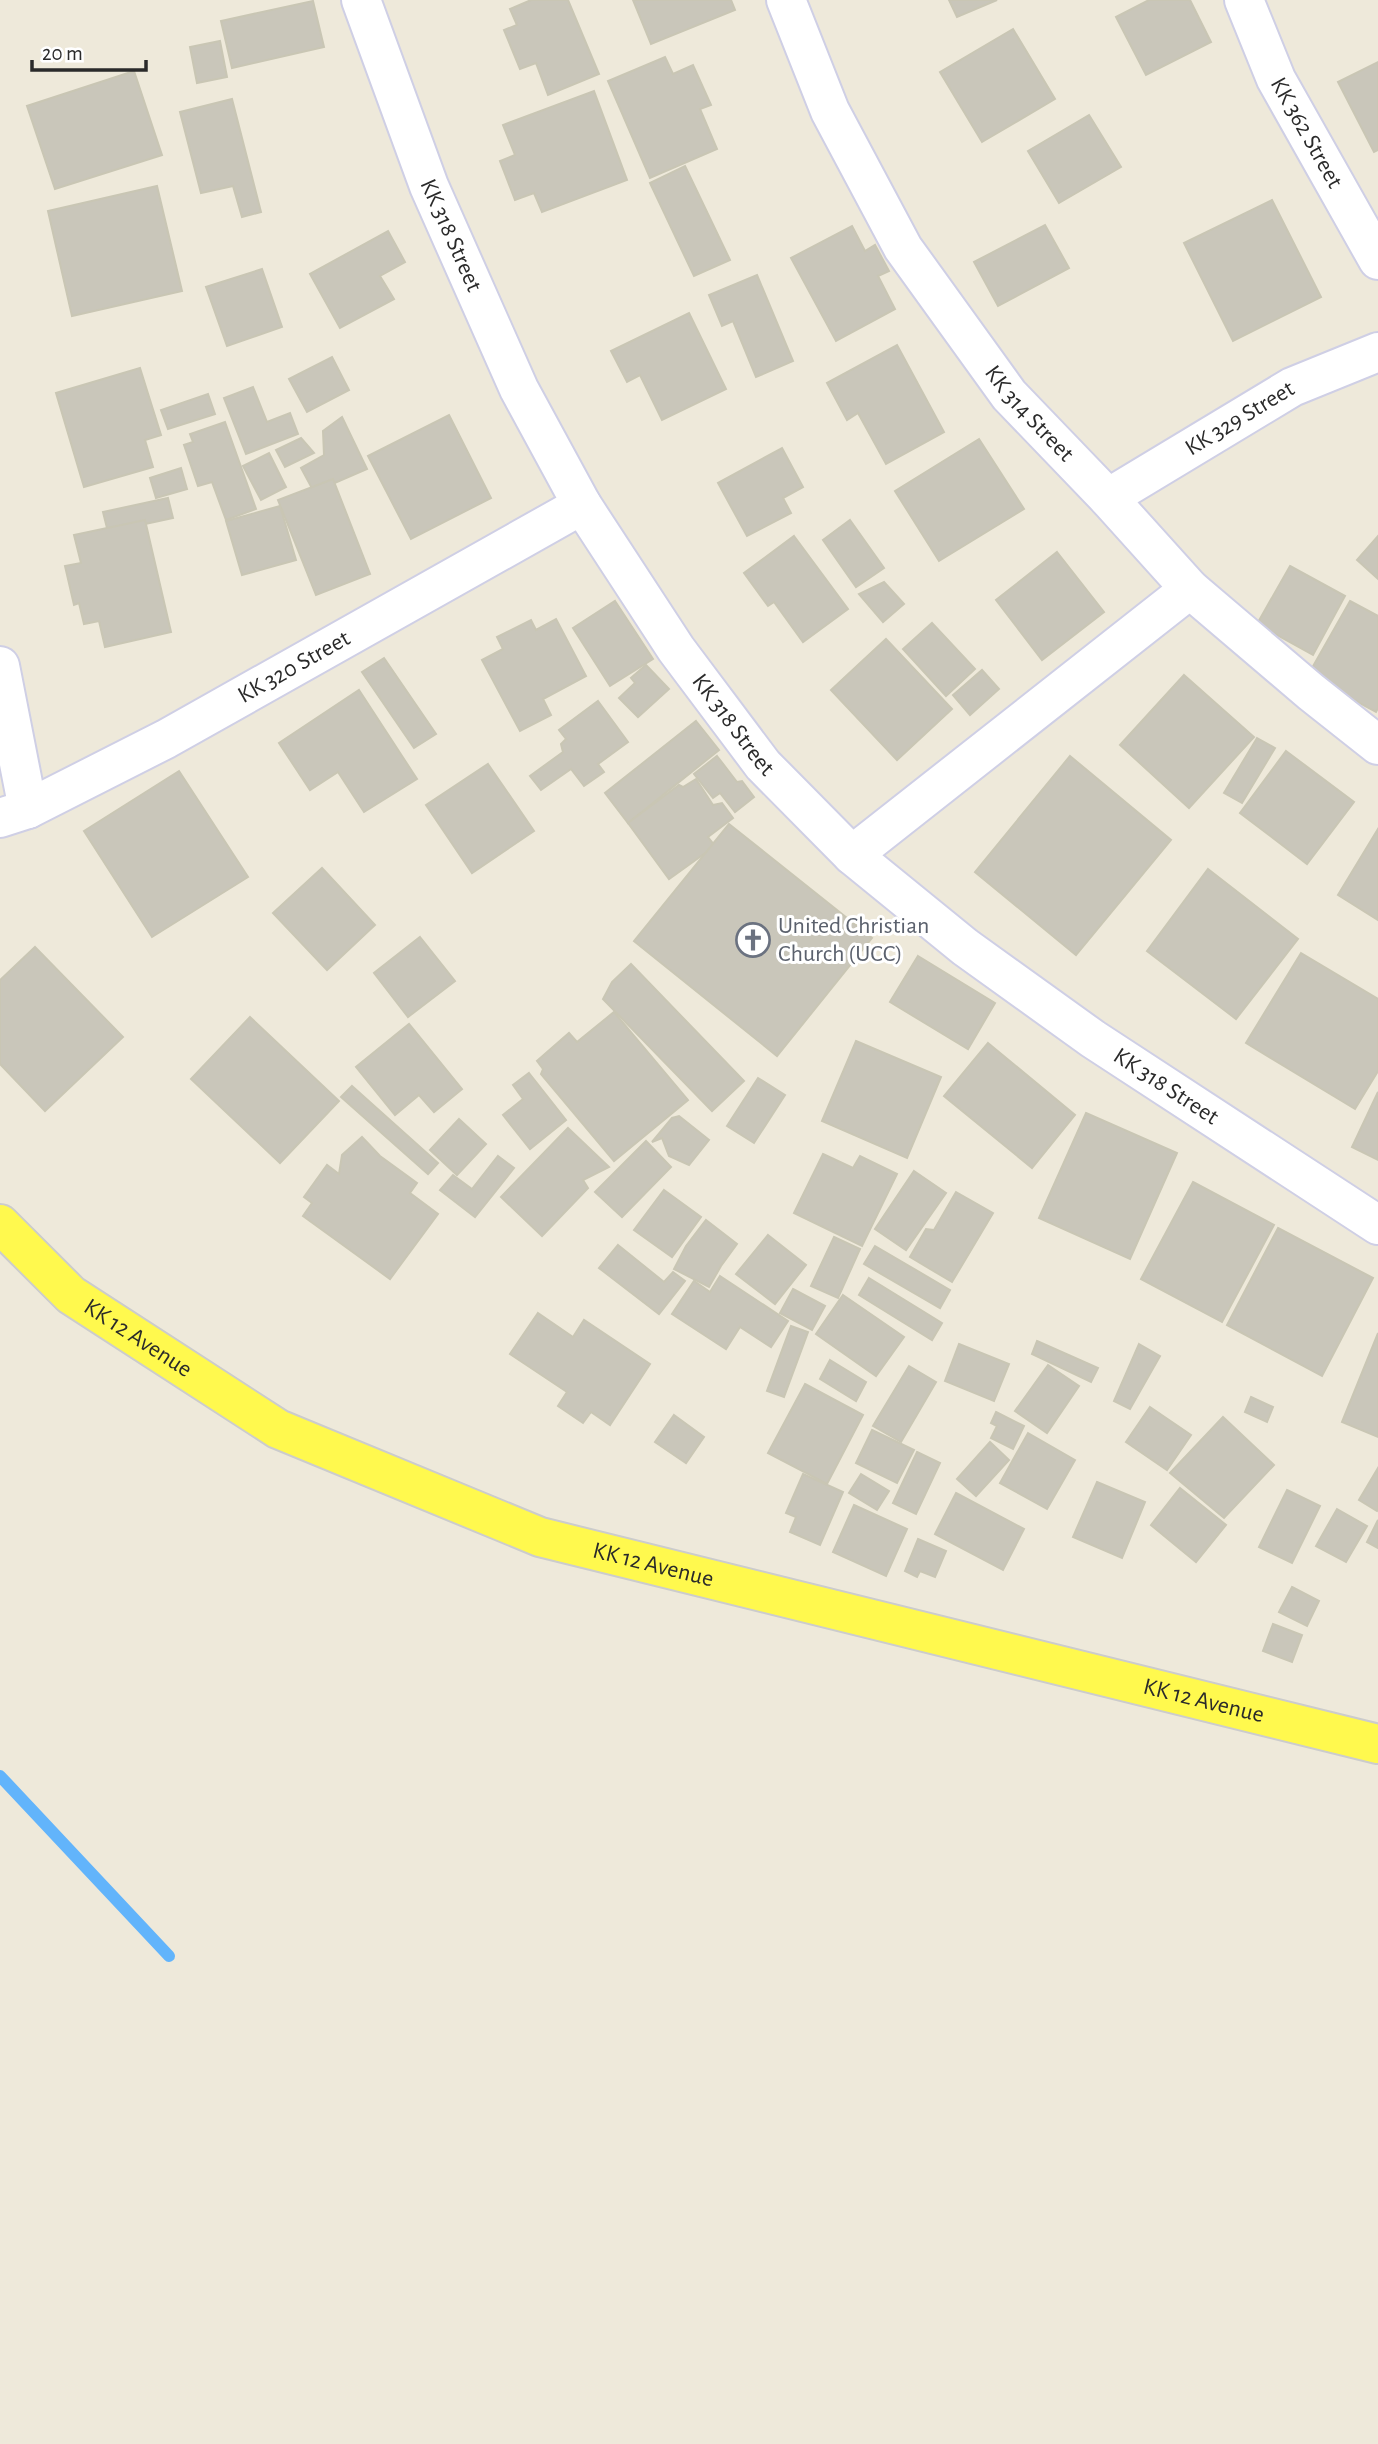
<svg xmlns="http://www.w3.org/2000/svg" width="1378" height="2444" font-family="'Alegreya Sans',sans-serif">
<rect width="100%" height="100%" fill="#eee9da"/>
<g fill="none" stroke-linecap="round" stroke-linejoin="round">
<path stroke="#62b4fb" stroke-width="12" d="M 0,1776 L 169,1956"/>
</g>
<g fill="#c9c6ba" stroke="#c9c6b4" stroke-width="2">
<path d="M 531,0 L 568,0 L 599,74 L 548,95 L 536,63 L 520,69 L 504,30 L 517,25 L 510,9 Z"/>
<path d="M 633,0 L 731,0 L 735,10 L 651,44 Z"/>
<path d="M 949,0 L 997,0 L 957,17 Z"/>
<path d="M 1149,0 L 1190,0 L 1211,42 L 1146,75 L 1116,17 Z"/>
<path d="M 313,1 L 324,47 L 232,68 L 221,21 Z"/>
<path d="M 1013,29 L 1055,99 L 982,142 L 940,72 Z"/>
<path d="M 220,41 L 227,77 L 197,83 L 190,47 Z"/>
<path d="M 665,57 L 673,74 L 693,65 L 711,105 L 700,109 L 717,149 L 650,178 L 608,81 Z"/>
<path d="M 1378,62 L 1378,150 L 1374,152 L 1338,82 Z"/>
<path d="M 134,71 L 162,155 L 55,189 L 27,106 Z"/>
<path d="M 594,91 L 627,180 L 542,212 L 534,193 L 515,200 L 500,161 L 515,155 L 503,125 Z"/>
<path d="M 232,99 L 261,212 L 242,217 L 233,186 L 201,193 L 180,112 Z"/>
<path d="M 1089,115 L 1121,167 L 1059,203 L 1028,151 Z"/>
<path d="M 685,166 L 730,260 L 694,276 L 650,183 Z"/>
<path d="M 157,186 L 182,291 L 72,316 L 48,211 Z"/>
<path d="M 1272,200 L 1321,297 L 1233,341 L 1184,243 Z"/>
<path d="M 1045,225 L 1069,268 L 998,306 L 974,262 Z"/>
<path d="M 852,226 L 865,251 L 875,245 L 889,271 L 878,276 L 895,309 L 836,341 L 791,258 Z"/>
<path d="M 388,231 L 405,262 L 380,276 L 394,299 L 340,328 L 310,274 Z"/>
<path d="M 262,269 L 282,327 L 227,346 L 206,287 Z"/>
<path d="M 757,275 L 793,361 L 756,377 L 733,321 L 722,326 L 709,295 Z"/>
<path d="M 689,313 L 726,389 L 662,420 L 640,375 L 627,382 L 611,351 Z"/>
<path d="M 897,345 L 944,432 L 886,464 L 858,413 L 847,420 L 827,383 Z"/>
<path d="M 332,357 L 349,390 L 307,412 L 289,379 Z"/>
<path d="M 140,368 L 161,435 L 145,440 L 153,467 L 84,487 L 56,393 Z"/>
<path d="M 253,387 L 267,422 L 290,413 L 298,434 L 246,454 L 224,398 Z"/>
<path d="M 208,394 L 215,414 L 168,429 L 161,410 Z"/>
<path d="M 449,415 L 491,498 L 411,539 L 368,456 Z"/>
<path d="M 342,417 L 367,469 L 314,492 L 301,468 L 324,455 L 323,431 Z"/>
<path d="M 225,422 L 256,509 L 226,520 L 212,482 L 198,486 L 184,445 L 193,442 L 190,434 Z"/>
<path d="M 301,438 L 314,453 L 285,467 L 276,450 Z"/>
<path d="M 979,439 L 1024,509 L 939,561 L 895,491 Z"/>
<path d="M 782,448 L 803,487 L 783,498 L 791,513 L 747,536 L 718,483 Z"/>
<path d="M 269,453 L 286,487 L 261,500 L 243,466 Z"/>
<path d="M 181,468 L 187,489 L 156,498 L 150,478 Z"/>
<path d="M 333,479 L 370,574 L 316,595 L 278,500 Z"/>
<path d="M 168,498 L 173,518 L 108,532 L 103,512 Z"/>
<path d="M 280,506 L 296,560 L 242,575 L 226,521 Z"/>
<path d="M 145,520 L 171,632 L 105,647 L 99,621 L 84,624 L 79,603 L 74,605 L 65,566 L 81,563 L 74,535 Z"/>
<path d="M 850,520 L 884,568 L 856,587 L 823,540 Z"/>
<path d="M 794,536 L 848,609 L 803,642 L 774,602 L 768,606 L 744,573 Z"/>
<path d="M 1378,536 L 1378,579 L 1357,560 Z"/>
<path d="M 1057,552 L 1104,612 L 1042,660 L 996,600 Z"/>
<path d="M 1290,566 L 1345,596 L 1313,655 L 1257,624 Z"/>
<path d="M 884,582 L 904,604 L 883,622 L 859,594 Z"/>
<path d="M 615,601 L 653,659 L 610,686 L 573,628 Z"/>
<path d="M 1350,601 L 1378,616 L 1378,708 L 1376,712 L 1308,675 Z"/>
<path d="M 556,619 L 586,676 L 543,699 L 551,715 L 520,731 L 482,660 L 503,649 L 497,637 L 531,620 L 536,630 Z"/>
<path d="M 932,623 L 975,669 L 946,696 L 903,649 Z"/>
<path d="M 886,639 L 952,709 L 897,760 L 831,690 Z"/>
<path d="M 384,658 L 436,734 L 414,748 L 362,672 Z"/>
<path d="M 646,665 L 669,689 L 638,717 L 619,698 L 635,683 L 631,678 Z"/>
<path d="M 982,670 L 999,689 L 970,715 L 953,695 Z"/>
<path d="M 1184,675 L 1254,737 L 1189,808 L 1120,745 Z"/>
<path d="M 359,690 L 417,779 L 364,812 L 338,772 L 310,790 L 279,743 Z"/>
<path d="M 598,701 L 628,742 L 598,764 L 604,772 L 584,786 L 571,769 L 541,790 L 530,776 L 563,752 L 561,744 L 566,739 L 559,730 Z"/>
<path d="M 696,721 L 719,750 L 628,823 L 605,793 Z"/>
<path d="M 1257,738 L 1275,748 L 1242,803 L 1224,793 Z"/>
<path d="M 1286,751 L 1354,802 L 1307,864 L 1240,813 Z"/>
<path d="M 717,756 L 737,782 L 742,781 L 754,797 L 735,812 L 720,793 L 713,798 L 694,774 Z"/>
<path d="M 1070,756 L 1171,840 L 1076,955 L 975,872 Z"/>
<path d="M 488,764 L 534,831 L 472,873 L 426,805 Z"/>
<path d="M 179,771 L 248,877 L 152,937 L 84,831 Z"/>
<path d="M 696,779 L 713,805 L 722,803 L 733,818 L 708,837 L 715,846 L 669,879 L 628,823 L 679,785 L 683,787 Z"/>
<path d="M 729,824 L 872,938 L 777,1056 L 634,941 Z"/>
<path d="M 1378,829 L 1378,920 L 1338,895 Z"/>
<path d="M 322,868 L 375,925 L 327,970 L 273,913 Z"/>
<path d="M 1208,869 L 1298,939 L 1236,1019 L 1147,951 Z"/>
<path d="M 420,937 L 455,981 L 408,1017 L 374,973 Z"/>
<path d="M 35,947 L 123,1037 L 45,1111 L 0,1064 L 0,980 Z"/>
<path d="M 1301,953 L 1378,999 L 1378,1071 L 1355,1109 L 1246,1043 Z"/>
<path d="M 918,956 L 995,1003 L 968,1049 L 890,1002 Z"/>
<path d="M 631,964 L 744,1081 L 712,1111 L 603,999 L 612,982 Z"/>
<path d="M 614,1012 L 688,1100 L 614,1161 L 541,1074 L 543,1069 L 537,1061 L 569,1033 L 577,1042 Z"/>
<path d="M 250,1017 L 339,1101 L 280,1163 L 191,1079 Z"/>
<path d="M 409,1024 L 462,1089 L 434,1112 L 419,1095 L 395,1115 L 356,1067 Z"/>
<path d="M 856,1041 L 941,1077 L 907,1158 L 822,1121 Z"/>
<path d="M 988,1043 L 1075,1115 L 1032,1168 L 944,1096 Z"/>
<path d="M 529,1073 L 566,1120 L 530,1149 L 503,1115 L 523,1099 L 513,1085 Z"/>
<path d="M 758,1078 L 785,1095 L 754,1143 L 727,1126 Z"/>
<path d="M 352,1086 L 438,1163 L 428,1174 L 341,1097 Z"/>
<path d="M 1378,1092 L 1378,1160 L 1352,1147 Z"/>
<path d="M 1086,1113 L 1177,1153 L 1130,1259 L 1039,1218 Z"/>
<path d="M 679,1116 L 709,1140 L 689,1165 L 669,1156 L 662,1138 L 652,1142 L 672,1118 Z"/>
<path d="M 459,1119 L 486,1144 L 457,1175 L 430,1150 Z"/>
<path d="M 568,1128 L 609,1167 L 583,1180 L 588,1188 L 542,1236 L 501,1197 Z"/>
<path d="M 362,1137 L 380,1156 L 417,1183 L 410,1193 L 438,1214 L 390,1279 L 303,1216 L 312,1203 L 304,1197 L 327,1165 L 339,1174 L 342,1155 Z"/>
<path d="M 646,1141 L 671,1167 L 622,1217 L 595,1192 Z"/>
<path d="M 823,1154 L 853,1168 L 860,1156 L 897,1174 L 862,1246 L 794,1213 Z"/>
<path d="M 498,1156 L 514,1168 L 475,1217 L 440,1190 L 453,1175 L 472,1189 Z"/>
<path d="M 914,1171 L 946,1193 L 906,1250 L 875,1229 Z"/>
<path d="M 1193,1182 L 1274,1225 L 1222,1322 L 1141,1279 Z"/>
<path d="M 664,1190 L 701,1217 L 672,1257 L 634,1230 Z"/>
<path d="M 956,1192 L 993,1213 L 952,1282 L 910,1257 L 926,1229 L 934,1230 Z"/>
<path d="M 706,1220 L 737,1244 L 721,1266 L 709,1287 L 674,1269 L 686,1246 Z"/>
<path d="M 1278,1228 L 1373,1278 L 1322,1376 L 1227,1325 Z"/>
<path d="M 768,1235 L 806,1265 L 775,1304 L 736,1274 Z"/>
<path d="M 834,1237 L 860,1249 L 838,1298 L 811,1286 Z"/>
<path d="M 618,1245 L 664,1282 L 673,1272 L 685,1281 L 659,1314 L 599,1268 Z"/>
<path d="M 875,1246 L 950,1290 L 940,1308 L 864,1264 Z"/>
<path d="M 720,1276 L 788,1321 L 771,1347 L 740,1327 L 726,1349 L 672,1314 L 694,1281 L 710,1292 Z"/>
<path d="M 869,1278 L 942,1323 L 932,1340 L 859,1295 Z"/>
<path d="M 793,1289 L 825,1306 L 812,1330 L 780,1313 Z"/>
<path d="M 843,1295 L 904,1337 L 876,1376 L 816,1334 Z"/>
<path d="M 538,1313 L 573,1337 L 584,1320 L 650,1364 L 610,1425 L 591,1412 L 583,1423 L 558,1406 L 567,1392 L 510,1354 Z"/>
<path d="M 791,1326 L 808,1332 L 784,1397 L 767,1391 Z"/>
<path d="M 1378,1333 L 1378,1437 L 1342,1422 Z"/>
<path d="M 1037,1341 L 1098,1368 L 1091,1382 L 1032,1354 Z"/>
<path d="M 959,1344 L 1009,1364 L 994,1401 L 945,1381 Z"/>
<path d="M 1139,1344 L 1160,1356 L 1130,1409 L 1114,1401 Z"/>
<path d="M 830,1360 L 866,1382 L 856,1401 L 820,1379 Z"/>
<path d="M 1048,1365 L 1079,1386 L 1047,1433 L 1015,1411 Z"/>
<path d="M 909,1366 L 936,1382 L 901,1442 L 873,1426 Z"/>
<path d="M 805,1384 L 863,1415 L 827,1484 L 768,1453 Z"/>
<path d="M 1251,1397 L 1273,1407 L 1267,1422 L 1245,1412 Z"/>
<path d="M 1150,1407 L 1191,1435 L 1167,1470 L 1126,1442 Z"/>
<path d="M 996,1412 L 1024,1426 L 1013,1449 L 991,1438 L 997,1426 L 991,1423 Z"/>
<path d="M 674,1415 L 704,1437 L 686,1463 L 655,1442 Z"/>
<path d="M 1223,1417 L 1274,1465 L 1224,1518 L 1170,1473 Z"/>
<path d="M 872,1430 L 914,1450 L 897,1483 L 856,1463 Z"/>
<path d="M 1028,1433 L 1075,1460 L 1047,1509 L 1000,1483 Z"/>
<path d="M 990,1442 L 1009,1460 L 976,1496 L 957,1479 Z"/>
<path d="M 917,1452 L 940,1463 L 916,1514 L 893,1503 Z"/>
<path d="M 1378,1468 L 1378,1510 L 1377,1511 L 1359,1500 Z"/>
<path d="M 803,1474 L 843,1492 L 820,1545 L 790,1532 L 796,1517 L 786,1513 Z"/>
<path d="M 861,1474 L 889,1491 L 877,1510 L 849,1493 Z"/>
<path d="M 1097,1482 L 1145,1502 L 1122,1558 L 1073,1537 Z"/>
<path d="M 1180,1488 L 1226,1525 L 1196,1562 L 1151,1525 Z"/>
<path d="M 1287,1490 L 1320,1506 L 1292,1563 L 1259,1547 Z"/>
<path d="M 956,1493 L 1024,1529 L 1003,1570 L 935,1534 Z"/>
<path d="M 854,1505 L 907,1529 L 886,1576 L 833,1552 Z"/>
<path d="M 1337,1509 L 1367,1526 L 1346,1562 L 1316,1546 Z"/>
<path d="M 1378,1520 L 1378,1548 L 1367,1542 Z"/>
<path d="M 918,1539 L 946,1551 L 935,1577 L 920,1571 L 917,1577 L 905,1571 Z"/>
<path d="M 1292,1587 L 1319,1601 L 1307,1626 L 1279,1612 Z"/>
<path d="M 1273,1624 L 1302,1635 L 1292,1662 L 1263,1651 Z"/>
</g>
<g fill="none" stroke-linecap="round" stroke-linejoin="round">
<g stroke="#cfcfe5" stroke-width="42">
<g id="minor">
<path id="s1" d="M 361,0 L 429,186 L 519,389 L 582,505 L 676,649 L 763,765 L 852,855 L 965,947 L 1093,1039 L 1378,1225"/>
<path id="s2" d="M 786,0 L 830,111 L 903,248 L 1009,395 L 1108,498 L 1190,589 L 1311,692 L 1378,745"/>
<path id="s3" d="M 1244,0 L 1276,79 L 1378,260"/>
<path id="s4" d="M 1108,498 L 1292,387 L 1378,352"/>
<path d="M 0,666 L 28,809"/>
<path id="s5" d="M 0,818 L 28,809 L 166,739 L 582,505"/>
<path d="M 852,855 L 1190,589"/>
</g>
</g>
<g stroke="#ccc" stroke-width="42">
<g id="major">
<path id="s6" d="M 0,1224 L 71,1295 L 278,1429 L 540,1537 L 1378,1744"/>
</g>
</g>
<use href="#minor" stroke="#fff" stroke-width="38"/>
<use href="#major" stroke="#fff94e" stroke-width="38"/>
</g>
<defs>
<g id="church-ring" transform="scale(1.75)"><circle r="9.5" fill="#fff" stroke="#6b7280" stroke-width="1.5"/><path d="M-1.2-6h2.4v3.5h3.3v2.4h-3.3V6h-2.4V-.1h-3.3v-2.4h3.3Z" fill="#6b7280"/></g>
</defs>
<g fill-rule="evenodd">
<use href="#church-ring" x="753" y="940"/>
</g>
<g text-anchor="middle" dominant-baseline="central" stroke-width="6" stroke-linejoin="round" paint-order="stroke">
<g font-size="24" fill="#2a2a2a" stroke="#fff">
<text stroke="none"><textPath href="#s3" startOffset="147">KK 362 Street</textPath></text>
<text stroke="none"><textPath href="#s1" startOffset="252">KK 318 Street</textPath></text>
<text stroke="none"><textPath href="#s2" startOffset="483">KK 314 Street</textPath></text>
<text stroke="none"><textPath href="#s4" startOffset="154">KK 329 Street</textPath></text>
<text stroke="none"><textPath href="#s5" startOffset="331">KK 320 Street</textPath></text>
<text stroke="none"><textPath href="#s1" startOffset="819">KK 318 Street</textPath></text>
<text stroke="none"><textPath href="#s1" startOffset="1386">KK 318 Street</textPath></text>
<text stroke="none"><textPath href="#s6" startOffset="180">KK 12 Avenue</textPath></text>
<text stroke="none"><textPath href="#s6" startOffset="747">KK 12 Avenue</textPath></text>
<text stroke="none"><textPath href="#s6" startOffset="1314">KK 12 Avenue</textPath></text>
</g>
<g font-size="24" fill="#5b616d" stroke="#fff" text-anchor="start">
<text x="778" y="926">United Christian<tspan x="778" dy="28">Church (UCC)</tspan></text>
</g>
</g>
<path d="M32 60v10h114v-10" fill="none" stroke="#2a2a2a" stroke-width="3.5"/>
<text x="42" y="60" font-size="21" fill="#2a2a2a" stroke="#ffffff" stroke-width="5" paint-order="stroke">20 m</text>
</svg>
